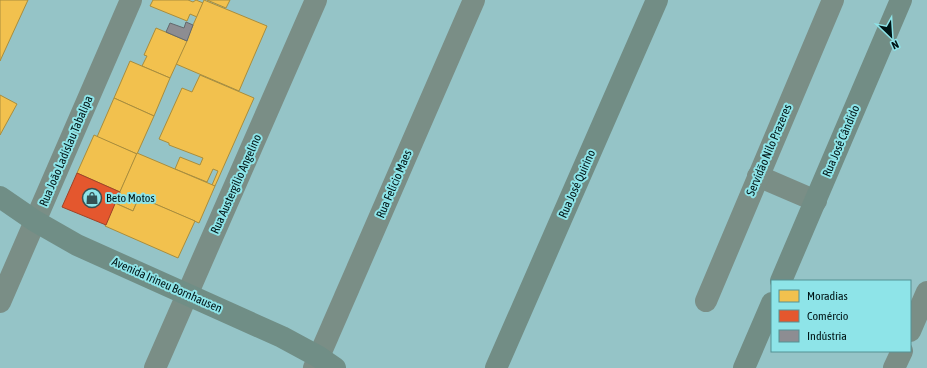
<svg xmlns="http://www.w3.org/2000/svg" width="927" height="368" font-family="'Asap Condensed',sans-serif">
<rect width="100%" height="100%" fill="#95c4c7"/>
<g fill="#f2c14e" stroke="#a98d3d">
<path d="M 0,0 L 28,0 L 0,61 Z"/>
<path d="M 153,0 L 188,0 L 193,2 L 196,0 L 203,3 L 197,17 L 190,14 L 187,21 L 150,6 Z"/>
<path d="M 204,0 L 267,26 L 239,91 L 176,64 Z"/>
<path d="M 207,0 L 230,0 L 226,8 Z"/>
<path d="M 156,28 L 187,41 L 170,78 L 142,66 L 147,56 L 144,55 Z"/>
<path d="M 130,61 L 170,78 L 154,116 L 114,98 Z"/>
<path d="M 200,75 L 254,98 L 215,186 L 212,185 L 218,171 L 213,169 L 207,182 L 175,169 L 180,157 L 200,165 L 203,158 L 169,145 L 169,143 L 159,139 L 182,88 L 192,92 Z"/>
<path d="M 0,95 L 17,104 L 0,135 Z"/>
<path d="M 114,98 L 154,116 L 137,154 L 97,137 Z"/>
<path d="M 94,135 L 137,154 L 120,192 L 77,173 Z"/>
<path d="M 137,153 L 215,186 L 199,223 L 139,197 L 133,211 L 115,203 Z"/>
<path d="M 139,197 L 195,221 L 178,258 L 105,226 L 115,203 L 133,211 Z"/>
</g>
<path fill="#e4572e" stroke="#a04327" d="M 77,173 L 120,192 L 106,225 L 62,207 Z"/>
<path fill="#8d8d92" stroke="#63696d" d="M 186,22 L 193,25 L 187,41 L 166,32 L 170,23 L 184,28 Z"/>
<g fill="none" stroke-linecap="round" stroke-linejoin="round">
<g stroke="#7a8e86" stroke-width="22">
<path d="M 758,176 L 816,201"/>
<path d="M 706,301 L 833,0"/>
<path d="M 0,302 L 131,0"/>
<path d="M 910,331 L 927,292"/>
<path d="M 155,368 L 316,0"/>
<path d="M 314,368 L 474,0"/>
<path d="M 894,368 L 902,351"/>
</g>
<g stroke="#728d85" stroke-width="22">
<path d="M 781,281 L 901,0"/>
<path d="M 496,368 L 657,0"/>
<path d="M 744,368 L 772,303"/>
</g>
<path stroke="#708e86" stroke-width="22" d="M 0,197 L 35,221 L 77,245 L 282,337 L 319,357 L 335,368"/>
</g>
<defs>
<g id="shop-ring" transform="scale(1)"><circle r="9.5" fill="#8ee4e8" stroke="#345254" stroke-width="1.5"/><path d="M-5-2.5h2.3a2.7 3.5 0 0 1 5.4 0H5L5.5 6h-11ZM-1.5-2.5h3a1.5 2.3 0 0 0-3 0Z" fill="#345254"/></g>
</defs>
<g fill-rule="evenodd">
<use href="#shop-ring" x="92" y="198"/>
</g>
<g text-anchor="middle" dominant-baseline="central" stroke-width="4" stroke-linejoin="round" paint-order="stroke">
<g font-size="12" fill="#001516" stroke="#8ee4e8">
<text transform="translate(841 141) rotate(-67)">Rua José Cândido</text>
<text transform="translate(769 150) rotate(-67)">Servidão Nilo Prazeres</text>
<text transform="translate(66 151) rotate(-67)">Rua João Ladislau Tabalipa</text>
<text transform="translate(236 184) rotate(-66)">Rua Austergílio Angelino</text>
<text transform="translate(394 184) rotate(-67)">Rua Felício Maes</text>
<text transform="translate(577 184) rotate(-66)">Rua José Quirino</text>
<text transform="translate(167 285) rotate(24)">Avenida Irineu Bornhausen</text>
</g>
<g font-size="12" fill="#001516" stroke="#8ee4e8" text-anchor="start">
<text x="106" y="198">Beto Motos</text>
</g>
</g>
<rect x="771" y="280" width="140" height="72" fill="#8ee4e8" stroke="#559194"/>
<rect x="779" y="290" width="20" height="12" fill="#f2c14e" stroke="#559194"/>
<text x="807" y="300" font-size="12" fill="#001516">Moradias</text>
<rect x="779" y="310" width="20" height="12" fill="#e4572e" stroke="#559194"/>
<text x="807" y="320" font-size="12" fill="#001516">Comércio</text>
<rect x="779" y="330" width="20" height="12" fill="#8d8d92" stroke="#559194"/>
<text x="807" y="340" font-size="12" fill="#001516">Indústria</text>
<g transform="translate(891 36) rotate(155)" stroke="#8ee4e8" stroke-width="3" paint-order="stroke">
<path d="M0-3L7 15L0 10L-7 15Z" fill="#001516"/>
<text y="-6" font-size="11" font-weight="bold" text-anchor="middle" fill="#001516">N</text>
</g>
</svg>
